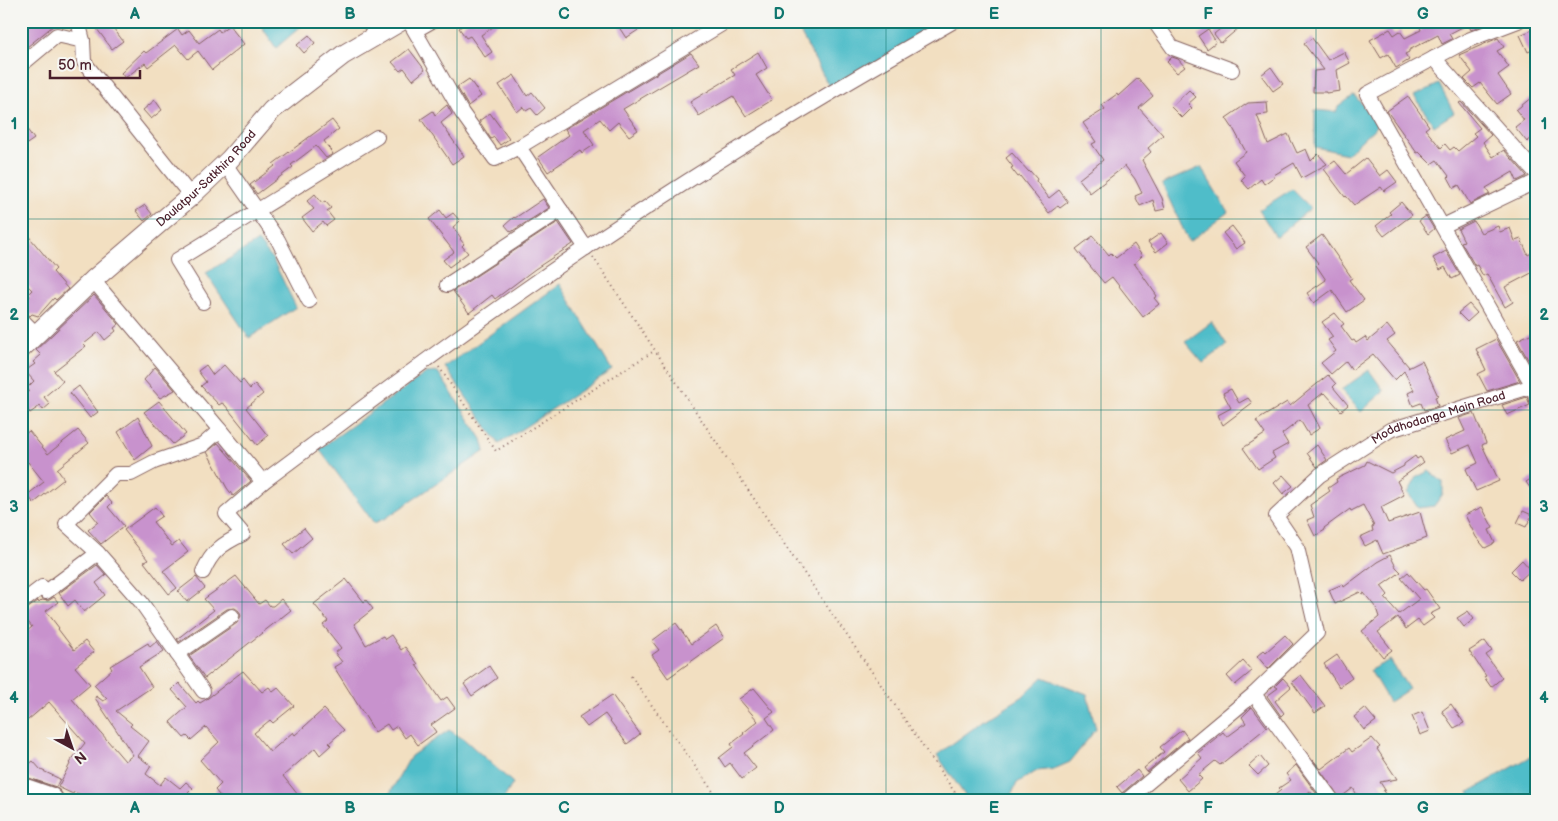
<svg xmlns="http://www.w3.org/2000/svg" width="1558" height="821" font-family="'Balsamiq Sans',sans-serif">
<rect width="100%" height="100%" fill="#f6f6f2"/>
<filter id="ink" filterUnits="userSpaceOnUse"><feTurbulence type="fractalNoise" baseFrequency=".02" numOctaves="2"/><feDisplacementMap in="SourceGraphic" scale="10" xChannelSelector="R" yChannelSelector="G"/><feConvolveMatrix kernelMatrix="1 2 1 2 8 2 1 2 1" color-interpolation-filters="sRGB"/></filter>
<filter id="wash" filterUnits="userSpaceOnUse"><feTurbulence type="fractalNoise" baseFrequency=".0096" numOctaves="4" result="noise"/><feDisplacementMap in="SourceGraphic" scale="20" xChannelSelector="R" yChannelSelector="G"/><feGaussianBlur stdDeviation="1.12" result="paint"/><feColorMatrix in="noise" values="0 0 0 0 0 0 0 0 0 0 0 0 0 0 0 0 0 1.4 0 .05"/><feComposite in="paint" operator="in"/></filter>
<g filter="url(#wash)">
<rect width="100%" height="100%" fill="#f2dfc1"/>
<g fill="#50bdc9" stroke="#4d6e7a">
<path d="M 258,21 L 305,21 L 306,22 L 276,48 Z"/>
<path d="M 826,21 L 928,21 L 932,28 L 831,90 L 801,34 Z"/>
<path d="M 1439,84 L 1454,113 L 1434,126 L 1414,96 Z"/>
<path d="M 1354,95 L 1379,124 L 1347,154 L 1315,147 L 1315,110 L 1336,112 L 1338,107 Z"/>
<path d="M 1201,167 L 1228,212 L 1189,242 L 1162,184 Z"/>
<path d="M 1292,189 L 1311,208 L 1276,237 L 1259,210 Z"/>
<path d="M 258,241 L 273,260 L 296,307 L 249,338 L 206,273 Z"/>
<path d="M 560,284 L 612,370 L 499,444 L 445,367 Z"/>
<path d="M 1212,322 L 1227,345 L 1203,363 L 1185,342 Z"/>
<path d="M 1369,370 L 1384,391 L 1361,412 L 1341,390 Z"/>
<path d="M 438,372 L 482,439 L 485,451 L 386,518 L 374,523 L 319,449 L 426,373 Z"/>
<path d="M 1429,471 L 1443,482 L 1443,494 L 1434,506 L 1418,508 L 1408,493 L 1417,477 Z"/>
<path d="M 1390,660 L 1409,689 L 1389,702 L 1370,670 Z"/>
<path d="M 1043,677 L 1087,694 L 1096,729 L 1070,762 L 1054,769 L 1037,771 L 1017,783 L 1009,800 L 968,800 L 937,755 L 986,719 L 1022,697 Z"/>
<path d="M 449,730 L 465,740 L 513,783 L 503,800 L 386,800 L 411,756 Z"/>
<path d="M 1537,753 L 1537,800 L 1474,800 L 1469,792 Z"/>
</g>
<g id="blocks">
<g fill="#c892cd">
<path d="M 29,21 L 59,21 L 27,47 L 21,39 L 26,33 L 21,27 Z"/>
<path d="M 108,21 L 123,41 L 112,49 L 97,29 Z"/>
<path d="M 469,21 L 502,21 L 481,35 L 492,52 L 485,57 L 470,36 L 466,38 L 459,28 Z"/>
<path d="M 615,21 L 652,21 L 626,38 Z"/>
<path d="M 1230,21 L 1247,21 L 1221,43 L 1214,34 Z"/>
<path d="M 1418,21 L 1484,21 L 1485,24 L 1471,30 L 1468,24 L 1449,34 L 1452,39 L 1442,44 L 1438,35 L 1409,50 L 1409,52 L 1405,54 L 1409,60 L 1396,68 L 1388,54 L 1381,58 L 1370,40 L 1390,29 L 1394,35 L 1400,31 L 1405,38 L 1421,30 Z"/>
<path d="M 229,25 L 244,44 L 212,70 L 198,51 L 188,59 L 176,45 L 148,67 L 145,63 L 125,78 L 121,73 L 144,51 L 146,53 L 178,29 L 182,35 L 189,30 L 199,43 L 218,29 L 220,32 Z"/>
<path d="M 1537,28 L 1537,48 L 1528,52 L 1520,35 Z"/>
<path d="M 1208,29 L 1216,42 L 1207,49 L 1198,36 Z"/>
<path d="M 309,35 L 315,43 L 304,53 L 297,45 Z"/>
<path d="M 1312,38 L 1328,60 L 1344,52 L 1350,63 L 1337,70 L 1340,91 L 1326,93 L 1326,92 L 1313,92 L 1314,71 L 1324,70 L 1304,44 Z"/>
<path d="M 1498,38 L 1504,47 L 1497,51 L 1509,67 L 1498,75 L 1511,94 L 1497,104 L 1480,83 L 1473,88 L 1464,79 L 1472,72 L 1459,55 Z"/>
<path d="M 409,49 L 425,70 L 413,80 L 404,68 L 400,71 L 392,62 Z"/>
<path d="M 758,52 L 767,68 L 756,75 L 772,100 L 746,116 L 733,96 L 699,116 L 690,102 L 735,75 L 731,69 Z"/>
<path d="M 691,53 L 699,64 L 623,109 L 638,130 L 629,136 L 618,122 L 609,130 L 600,119 L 584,130 L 594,145 L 582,153 L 580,150 L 548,172 L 538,157 L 569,135 L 565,129 Z"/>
<path d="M 1172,57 L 1178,59 L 1185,67 L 1177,73 L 1167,62 Z"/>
<path d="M 1271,67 L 1283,84 L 1273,91 L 1261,75 Z"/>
<path d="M 514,75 L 527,96 L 532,92 L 545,108 L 537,115 L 531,108 L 526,111 L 523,107 L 517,112 L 499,85 Z"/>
<path d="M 1138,78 L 1153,96 L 1139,108 L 1163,135 L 1148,148 L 1151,152 L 1142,160 L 1162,198 L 1165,209 L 1156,211 L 1153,200 L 1140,206 L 1135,196 L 1142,193 L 1135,179 L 1125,166 L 1090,193 L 1079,179 L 1103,160 L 1092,144 L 1096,142 L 1083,123 L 1105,109 L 1102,105 L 1117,94 L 1118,96 Z"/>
<path d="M 469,79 L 481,96 L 468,106 L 457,87 Z"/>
<path d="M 1189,90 L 1196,97 L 1188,104 L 1192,108 L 1182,118 L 1171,107 Z"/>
<path d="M 1537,93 L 1537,134 L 1527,142 L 1515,127 L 1524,120 L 1516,110 Z"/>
<path d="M 1408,96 L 1429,126 L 1425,129 L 1441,148 L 1445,144 L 1450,150 L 1454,147 L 1458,151 L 1476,136 L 1473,133 L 1480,128 L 1459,103 L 1461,102 L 1491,135 L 1483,142 L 1493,157 L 1504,150 L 1527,176 L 1517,181 L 1513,172 L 1486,188 L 1490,194 L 1470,204 L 1459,185 L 1454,188 L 1448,177 L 1449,176 L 1437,160 L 1431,164 L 1419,152 L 1417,153 L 1389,114 L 1387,111 Z"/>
<path d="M 155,100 L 162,110 L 151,119 L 143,110 Z"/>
<path d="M 1267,102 L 1268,114 L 1257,115 L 1268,144 L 1288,134 L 1297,153 L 1306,149 L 1311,161 L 1318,154 L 1327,164 L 1302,178 L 1294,163 L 1274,175 L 1275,176 L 1264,184 L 1261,179 L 1249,189 L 1241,180 L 1245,176 L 1234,161 L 1246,152 L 1234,130 L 1226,118 L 1248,103 Z"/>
<path d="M 447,105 L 452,114 L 441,123 L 464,156 L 452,164 L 421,119 L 433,111 L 435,115 Z"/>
<path d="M 490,113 L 509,139 L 500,145 L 494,137 L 491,139 L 479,121 Z"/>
<path d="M 332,120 L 339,129 L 324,141 L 333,154 L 326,158 L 316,146 L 291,165 L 293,167 L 257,194 L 250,185 L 275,166 L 273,164 Z"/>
<path d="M 21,121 L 34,139 L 21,148 Z"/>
<path d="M 1012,153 L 1029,172 L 1030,171 L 1037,179 L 1036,181 L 1049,198 L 1059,190 L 1068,202 L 1060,208 L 1058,206 L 1049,213 L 1020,176 L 1018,177 L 1011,168 L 1013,167 L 1006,158 Z"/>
<path d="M 1366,158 L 1380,176 L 1388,170 L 1397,182 L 1384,191 L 1381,187 L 1354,205 L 1346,196 L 1345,197 L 1324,169 L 1335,161 L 1346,174 Z"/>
<path d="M 315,194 L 322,203 L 325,201 L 331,208 L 327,211 L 334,220 L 326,226 L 323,222 L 312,231 L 302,218 L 314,209 L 307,201 Z"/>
<path d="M 543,199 L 549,208 L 511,232 L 505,225 L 514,217 L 515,218 Z"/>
<path d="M 1401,202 L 1412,215 L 1384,236 L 1376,226 L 1391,214 L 1389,212 Z"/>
<path d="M 145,205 L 152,214 L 144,221 L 136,211 Z"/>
<path d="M 440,210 L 446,218 L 453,213 L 460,221 L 453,227 L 461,238 L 460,239 L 464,244 L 462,246 L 468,253 L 449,267 L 443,260 L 454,252 L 429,219 Z"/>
<path d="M 1426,216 L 1434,229 L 1428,234 L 1419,221 Z"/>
<path d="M 1474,221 L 1481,233 L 1498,226 L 1500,232 L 1510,228 L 1515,241 L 1521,239 L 1528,255 L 1537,250 L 1537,270 L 1505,287 L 1513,302 L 1505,307 L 1487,274 L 1483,276 L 1477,265 L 1475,266 L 1461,242 L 1464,241 L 1458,229 Z"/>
<path d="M 558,222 L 573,244 L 535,269 L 495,299 L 492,295 L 469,313 L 453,291 Z"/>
<path d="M 1232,226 L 1245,243 L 1236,249 L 1223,233 Z"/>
<path d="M 21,227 L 56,269 L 53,272 L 68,289 L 56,300 L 54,298 L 38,316 L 32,314 L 30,316 L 21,310 L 21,306 L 30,296 L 28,294 L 32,290 L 21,279 Z"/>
<path d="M 1161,233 L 1168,243 L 1156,252 L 1148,242 Z"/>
<path d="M 1322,235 L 1352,278 L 1349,280 L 1364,300 L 1347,312 L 1332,290 L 1314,303 L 1307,293 L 1326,280 L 1316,265 L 1318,263 L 1306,247 Z"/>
<path d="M 1093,236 L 1109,255 L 1111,253 L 1116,258 L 1134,244 L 1142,256 L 1134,263 L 1157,296 L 1154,298 L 1159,304 L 1143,317 L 1112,277 L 1104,283 L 1076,249 Z"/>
<path d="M 1446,251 L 1460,275 L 1452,279 L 1445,267 L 1440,270 L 1433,258 Z"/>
<path d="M 94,295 L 119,324 L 114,328 L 116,331 L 105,340 L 99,332 L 84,344 L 86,346 L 54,371 L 63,381 L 44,397 L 50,404 L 43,410 L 40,406 L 30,413 L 21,402 L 21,397 L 29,391 L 27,388 L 34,381 L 25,371 L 35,364 L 33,362 L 41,355 L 36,350 Z"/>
<path d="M 1469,304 L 1477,313 L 1467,322 L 1458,313 Z"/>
<path d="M 1335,313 L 1344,324 L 1341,326 L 1352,341 L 1354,340 L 1356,343 L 1365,337 L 1368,341 L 1387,325 L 1395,335 L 1387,341 L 1409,367 L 1408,368 L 1422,361 L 1438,396 L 1435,397 L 1438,406 L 1424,410 L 1421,403 L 1413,406 L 1408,393 L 1414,390 L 1404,371 L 1395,380 L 1373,354 L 1352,370 L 1346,361 L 1331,374 L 1321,363 L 1336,351 L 1328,340 L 1333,337 L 1322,322 Z"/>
<path d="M 1537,331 L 1537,375 L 1517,340 Z"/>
<path d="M 1496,339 L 1520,381 L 1487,391 L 1478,374 L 1486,370 L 1476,349 Z"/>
<path d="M 206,365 L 213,375 L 224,365 L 240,383 L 243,380 L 250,389 L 255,384 L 263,394 L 246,408 L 268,436 L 257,445 L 225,405 L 222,403 L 219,405 L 201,386 L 206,382 L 198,371 Z"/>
<path d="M 155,367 L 175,390 L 160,398 L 144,380 Z"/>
<path d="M 1328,375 L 1336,384 L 1333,387 L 1348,405 L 1341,411 L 1325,393 L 1324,394 L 1323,393 L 1308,405 L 1320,428 L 1309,435 L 1300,420 L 1282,434 L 1288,444 L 1272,453 L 1275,458 L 1258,469 L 1243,448 L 1265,434 L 1256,421 L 1287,402 L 1290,406 Z"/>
<path d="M 79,386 L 98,412 L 90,418 L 70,393 Z"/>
<path d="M 1231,389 L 1239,403 L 1248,398 L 1252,403 L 1223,425 L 1218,415 L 1231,408 L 1223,393 Z"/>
<path d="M 1527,397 L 1530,405 L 1507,415 L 1502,405 Z"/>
<path d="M 159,401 L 186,434 L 173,444 L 144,412 Z"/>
<path d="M 1474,413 L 1486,443 L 1482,445 L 1499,481 L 1476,491 L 1466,469 L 1478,463 L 1470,445 L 1452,453 L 1445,440 L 1465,431 L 1459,418 Z"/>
<path d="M 138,417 L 152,446 L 135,460 L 118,432 Z"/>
<path d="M 78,430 L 89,443 L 57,469 L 64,479 L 34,503 L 27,495 L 44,482 L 28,462 L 21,468 L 21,437 L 29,431 L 48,454 Z"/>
<path d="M 218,443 L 251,481 L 233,496 L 227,488 L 207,452 Z"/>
<path d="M 1317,445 L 1327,460 L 1317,467 L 1307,453 Z"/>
<path d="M 1415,456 L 1417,459 L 1420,457 L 1424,462 L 1397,481 L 1404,495 L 1381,507 L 1388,523 L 1420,512 L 1427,538 L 1383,554 L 1377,540 L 1365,546 L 1360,537 L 1373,531 L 1372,527 L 1374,526 L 1363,505 L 1351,511 L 1350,509 L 1324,528 L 1325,530 L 1315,536 L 1307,520 L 1314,517 L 1310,505 L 1330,491 L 1328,488 L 1337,482 L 1336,479 L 1365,465 L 1367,461 L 1391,473 L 1404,466 L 1404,464 Z"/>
<path d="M 1283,475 L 1293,486 L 1283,494 L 1274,483 Z"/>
<path d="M 1537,475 L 1537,498 L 1526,482 Z"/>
<path d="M 106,496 L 112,503 L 108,507 L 124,526 L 101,544 L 88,530 L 98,522 L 90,512 Z"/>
<path d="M 155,507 L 162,516 L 153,522 L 172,546 L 179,541 L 188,552 L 163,571 L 177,588 L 169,594 L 144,562 L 148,560 L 124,530 Z"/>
<path d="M 1482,507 L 1493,528 L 1489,530 L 1495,543 L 1485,548 L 1476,537 L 1465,515 Z"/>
<path d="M 1523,511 L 1532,515 L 1526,527 L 1517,523 Z"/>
<path d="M 304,528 L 312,538 L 293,554 L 284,544 Z"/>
<path d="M 1390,555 L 1396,567 L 1401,572 L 1381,586 L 1388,595 L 1385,598 L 1399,614 L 1419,599 L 1401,578 L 1408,572 L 1424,590 L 1426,589 L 1440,609 L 1430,614 L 1434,618 L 1423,626 L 1418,620 L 1406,629 L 1398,617 L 1378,632 L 1392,650 L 1383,657 L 1362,631 L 1379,617 L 1376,608 L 1364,593 L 1362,594 L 1360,592 L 1335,604 L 1329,590 L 1343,584 L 1344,587 L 1377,562 Z"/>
<path d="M 1522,560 L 1531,570 L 1520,580 L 1511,571 Z"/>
<path d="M 97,565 L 106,575 L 96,583 L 105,595 L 84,612 L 75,600 L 68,606 L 59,593 Z"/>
<path d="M 236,576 L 259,604 L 265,600 L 270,606 L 273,606 L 281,599 L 291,610 L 205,678 L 189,656 L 237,623 L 241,616 L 239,611 L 235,608 L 227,609 L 179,642 L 177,639 L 214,610 L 204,599 Z"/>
<path d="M 196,577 L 205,588 L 187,602 L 178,591 Z"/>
<path d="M 346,579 L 364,602 L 366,600 L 373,609 L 354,624 L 366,645 L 383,636 L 385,639 L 391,635 L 401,650 L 405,647 L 418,664 L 416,665 L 441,701 L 447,697 L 455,708 L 431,725 L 436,732 L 418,745 L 410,734 L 405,738 L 397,726 L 391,730 L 387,724 L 375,732 L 334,667 L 342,662 L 335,653 L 341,648 L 323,625 L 328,621 L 314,604 Z"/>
<path d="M 54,597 L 58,602 L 46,611 L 59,628 L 58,629 L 74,650 L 85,641 L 94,652 L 75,667 L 90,684 L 72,699 L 125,761 L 133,755 L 95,698 L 96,696 L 103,701 L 107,699 L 94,685 L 112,669 L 110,666 L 148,643 L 150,647 L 157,641 L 164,651 L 139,667 L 152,687 L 116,711 L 132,724 L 130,726 L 149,741 L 138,756 L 151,766 L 146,774 L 160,785 L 166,777 L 180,788 L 186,782 L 193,788 L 187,794 L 192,800 L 94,800 L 74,792 L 73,794 L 58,787 L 70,764 L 69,763 L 85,743 L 49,702 L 21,726 L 21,636 L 32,627 L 21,613 L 38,601 L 39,603 L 42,600 L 48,601 Z"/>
<path d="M 1468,611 L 1474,619 L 1464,627 L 1457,618 Z"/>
<path d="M 676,623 L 691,644 L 716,626 L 724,638 L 668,678 L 652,655 L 659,650 L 652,641 Z"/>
<path d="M 1285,635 L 1293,644 L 1268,669 L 1257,656 L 1264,650 L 1266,652 Z"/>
<path d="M 1485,641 L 1492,651 L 1486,655 L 1502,678 L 1491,687 L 1484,677 L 1486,676 L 1469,651 Z"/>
<path d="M 1337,655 L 1352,678 L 1339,687 L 1324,664 Z"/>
<path d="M 1243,661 L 1252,671 L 1235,685 L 1227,676 Z"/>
<path d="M 489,666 L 497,678 L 472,696 L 464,684 Z"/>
<path d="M 243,671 L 262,692 L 269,687 L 273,692 L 278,688 L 294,706 L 273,723 L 270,720 L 254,733 L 270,752 L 293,732 L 295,735 L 324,709 L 344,730 L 329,743 L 331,745 L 320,755 L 315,748 L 283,776 L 302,800 L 223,800 L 215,790 L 221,784 L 200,760 L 219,742 L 206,727 L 191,740 L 187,736 L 184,738 L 170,722 L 187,707 L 172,690 L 179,683 L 196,703 L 198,701 L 200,703 L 208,698 Z"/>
<path d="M 1301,675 L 1325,706 L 1315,713 L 1292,682 Z"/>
<path d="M 1283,678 L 1291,687 L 1275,701 L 1284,713 L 1281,716 L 1267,696 L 1278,688 L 1275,686 Z"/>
<path d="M 754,688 L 774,712 L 766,718 L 774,730 L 744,753 L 756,768 L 742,779 L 730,763 L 725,767 L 719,758 L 733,747 L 731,744 L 744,734 L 743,733 L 758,721 L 739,699 Z"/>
<path d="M 612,695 L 640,734 L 627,744 L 605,714 L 587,727 L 579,717 Z"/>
<path d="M 1451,704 L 1464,723 L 1454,728 L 1442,711 Z"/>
<path d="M 1252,707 L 1267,727 L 1220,765 L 1215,761 L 1198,775 L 1202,779 L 1188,791 L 1178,779 L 1202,758 L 1198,753 L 1223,732 L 1227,737 L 1246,723 L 1242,717 Z"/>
<path d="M 1365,708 L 1376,721 L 1364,730 L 1354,717 Z"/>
<path d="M 1422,712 L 1430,731 L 1420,735 L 1412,716 Z"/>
<path d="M 1182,730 L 1188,738 L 1147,772 L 1144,768 L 1164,752 L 1160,747 Z"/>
<path d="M 1372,738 L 1380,747 L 1377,749 L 1397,779 L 1380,782 L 1385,790 L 1383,791 L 1390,800 L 1360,800 L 1353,788 L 1340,798 L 1313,760 L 1321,769 L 1349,748 L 1352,752 Z"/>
<path d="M 1260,756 L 1268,766 L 1258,775 L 1249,766 Z"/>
<path d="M 33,761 L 41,770 L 60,779 L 56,787 L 29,778 L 22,770 Z"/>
<path d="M 1296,765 L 1321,800 L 1316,800 L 1310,791 L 1299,800 L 1269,800 L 1281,790 L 1279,788 L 1291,780 L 1286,774 Z"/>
<path d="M 1137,770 L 1142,776 L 1122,793 L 1117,787 Z"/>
</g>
</g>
</g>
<g filter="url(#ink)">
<use href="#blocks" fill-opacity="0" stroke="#856260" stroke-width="1"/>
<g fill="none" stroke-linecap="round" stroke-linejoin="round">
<g stroke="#856260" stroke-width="9">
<path id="lane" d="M 416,34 L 439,21"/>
</g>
<g stroke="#856260" stroke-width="16">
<g id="street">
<path d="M 78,21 L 83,41"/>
<path d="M 368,21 L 377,34"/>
<path d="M 409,21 L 462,113 L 495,159 L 519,147"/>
<path d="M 1154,21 L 1173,48 L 1232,70"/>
<path d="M 1434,58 L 1537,174"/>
<path d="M 21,65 L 57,35 L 83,41 L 84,62 L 191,196"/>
<path d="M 225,164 L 278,240 L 309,301"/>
<path d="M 1443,226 L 1537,181"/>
<path d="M 586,248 L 519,147 L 727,21"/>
<path d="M 93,280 L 220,430 L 263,482 C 348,419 432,354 519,294 C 659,195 805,106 954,21"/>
<path d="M 447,285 L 561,210"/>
<path d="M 203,302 L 177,260 L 377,137"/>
<path d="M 21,319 L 36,334"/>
<path d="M 1533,386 L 1537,400"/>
<path d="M 98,553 L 66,524 L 116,474 L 131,474 L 154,462 L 203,445 L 220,430"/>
<path d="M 203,572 C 212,551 222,544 243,534 L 226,514 L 263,482"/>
<path d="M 21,603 L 42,587 L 46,592 L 98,553 L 141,602 L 203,691"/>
<path d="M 177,654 L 232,616"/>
<path d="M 1254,694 L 1332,800"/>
<path id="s1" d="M 1127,800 L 1254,694 L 1317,633 L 1297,547 L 1276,516 L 1320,475 L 1390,430 L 1533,386 L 1367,94 L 1468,40 L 1518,21"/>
</g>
</g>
<g stroke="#856260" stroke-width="21">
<g id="secondary">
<path id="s2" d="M 21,349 L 93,280 L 191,196 L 230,159 L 272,110 L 343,55 L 401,21"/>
</g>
</g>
<g stroke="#856260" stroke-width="28">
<path id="highway" d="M 21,790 L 50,800"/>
</g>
<g stroke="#856260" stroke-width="2" stroke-dasharray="1 4" stroke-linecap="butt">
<path d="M 593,257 L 780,538 L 960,800"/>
<path d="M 439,367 L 496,451 L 654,351"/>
<path d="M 631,676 L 719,800"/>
</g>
<use href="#lane" stroke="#fff" stroke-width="7"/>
<use href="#street" stroke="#fff" stroke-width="14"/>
<use href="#secondary" stroke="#fff" stroke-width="19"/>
<use href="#highway" stroke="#fff" stroke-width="25"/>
</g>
</g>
<path fill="none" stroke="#0f766e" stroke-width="1" stroke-opacity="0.55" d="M 242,21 L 242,800M 457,21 L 457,800M 672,21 L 672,800M 886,21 L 886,800M 1101,21 L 1101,800M 1316,21 L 1316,800M 21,219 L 1537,219M 21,410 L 1537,410M 21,602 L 1537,602"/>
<g text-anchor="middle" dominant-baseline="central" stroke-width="4.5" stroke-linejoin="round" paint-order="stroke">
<g font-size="12" fill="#4a1f2b" stroke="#f6f6f2">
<text stroke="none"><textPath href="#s2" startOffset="252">Daulatpur-Satkhira Road</textPath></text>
<text stroke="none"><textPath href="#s1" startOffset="572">Moddhodanga Main Road</textPath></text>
</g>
</g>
<rect width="1558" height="821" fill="none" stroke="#f6f6f2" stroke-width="55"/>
<g transform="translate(72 748) rotate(140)" stroke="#f6f6f2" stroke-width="4" paint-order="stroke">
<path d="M0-4L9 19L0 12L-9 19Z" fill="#4a1f2b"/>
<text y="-8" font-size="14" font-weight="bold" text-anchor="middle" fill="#4a1f2b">N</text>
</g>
<path d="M50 70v8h90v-8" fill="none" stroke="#4a1f2b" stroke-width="2.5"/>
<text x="58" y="70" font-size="15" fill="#4a1f2b" stroke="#f6f6f2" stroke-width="4" paint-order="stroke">50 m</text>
<rect x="28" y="28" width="1502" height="766" fill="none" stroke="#0f766e" stroke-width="2"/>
<g font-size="16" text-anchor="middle" font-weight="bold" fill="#0f766e">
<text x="135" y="19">A</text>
<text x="350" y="19">B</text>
<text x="564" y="19">C</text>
<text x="779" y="19">D</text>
<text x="994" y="19">E</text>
<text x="1208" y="19">F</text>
<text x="1423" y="19">G</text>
<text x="14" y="129">1</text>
<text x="1544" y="129">1</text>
<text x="14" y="320">2</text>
<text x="1544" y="320">2</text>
<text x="14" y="512">3</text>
<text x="1544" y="512">3</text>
<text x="14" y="703">4</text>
<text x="1544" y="703">4</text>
<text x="135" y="813">A</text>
<text x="350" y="813">B</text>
<text x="564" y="813">C</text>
<text x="779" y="813">D</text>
<text x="994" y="813">E</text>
<text x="1208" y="813">F</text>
<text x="1423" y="813">G</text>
</g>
</svg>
